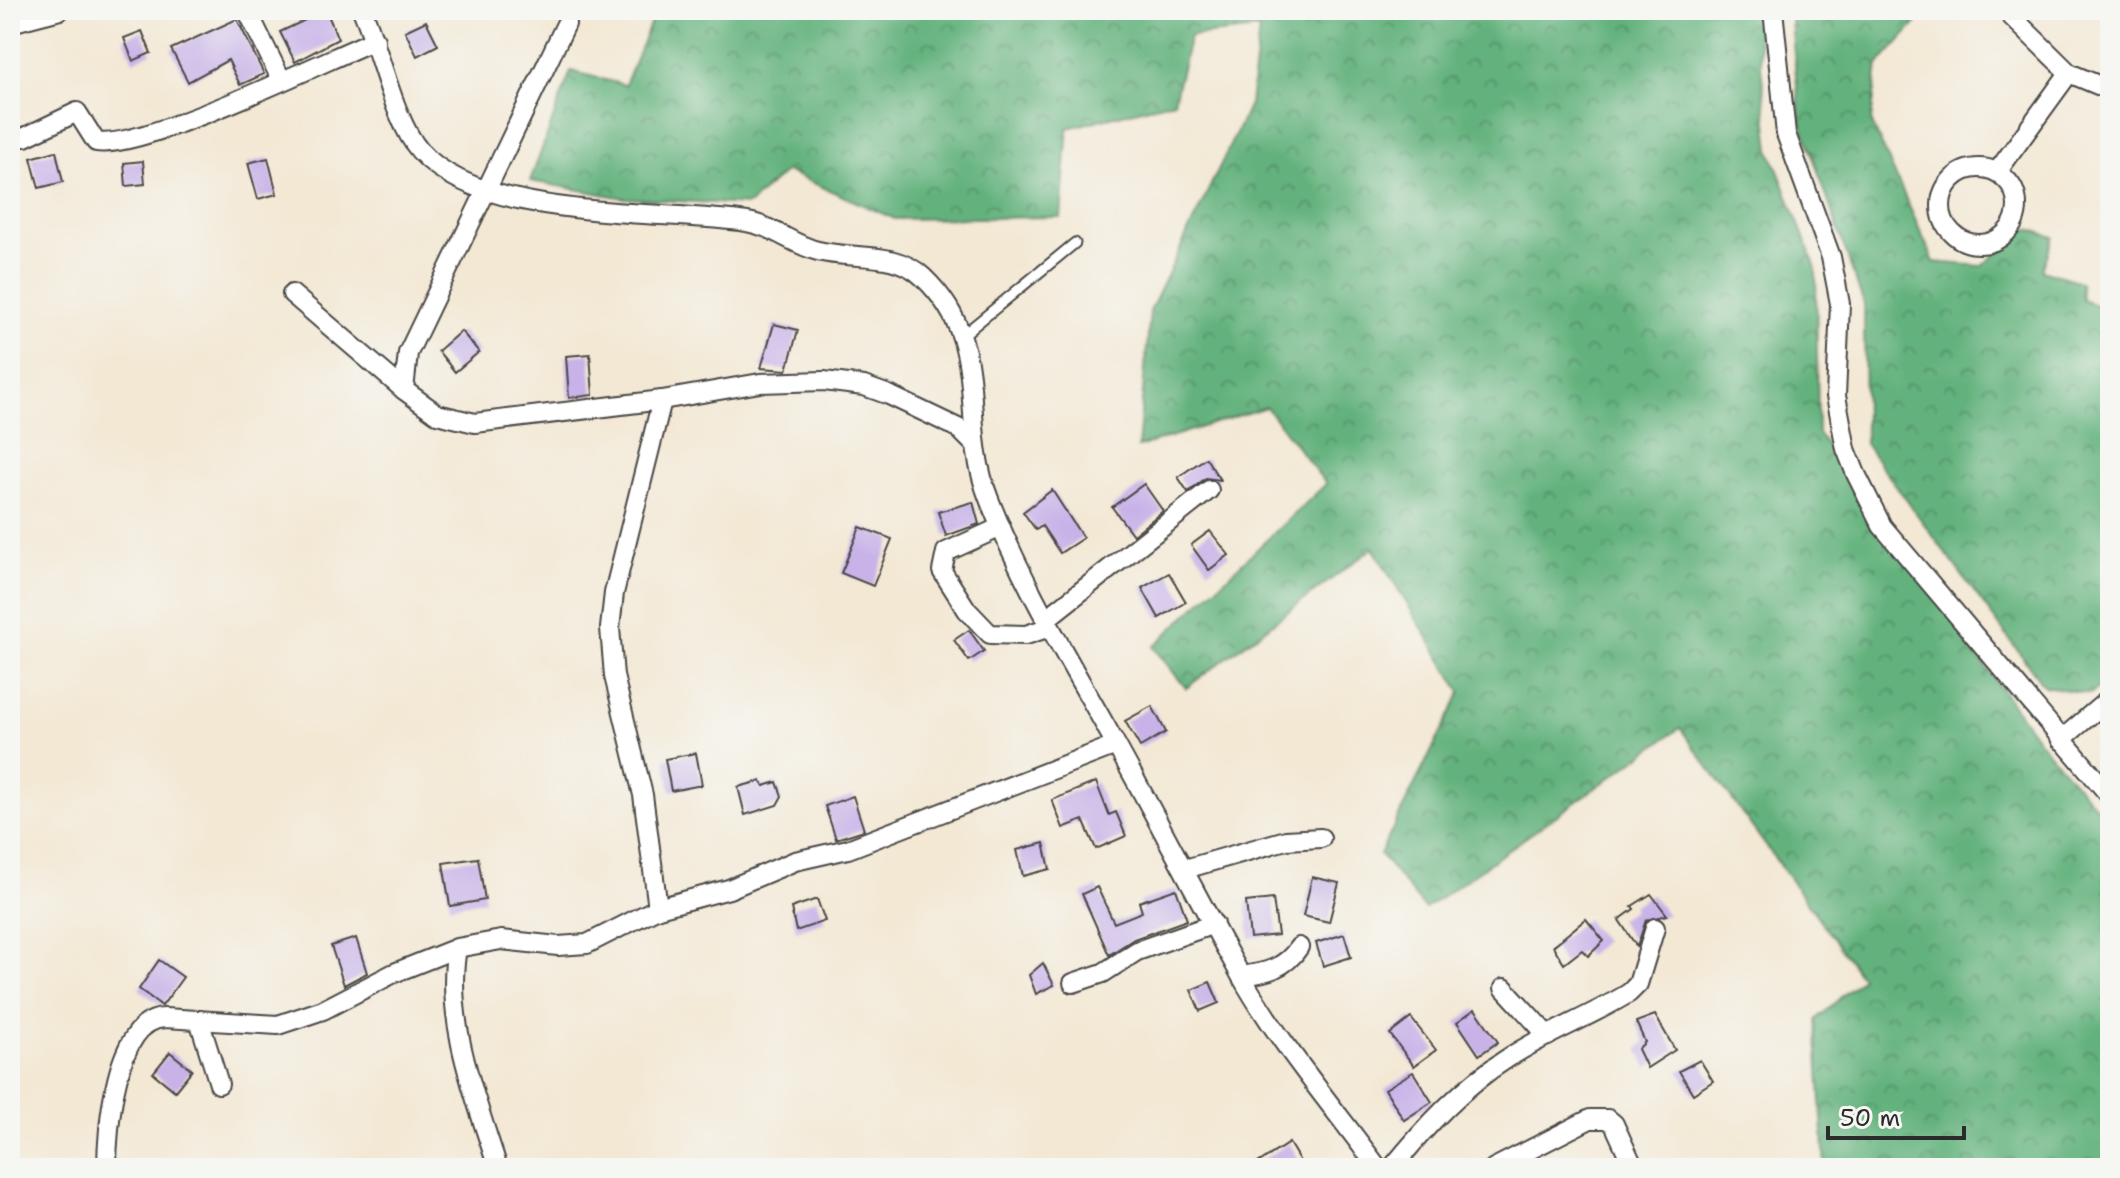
<svg xmlns="http://www.w3.org/2000/svg" width="2120" height="1178" font-family="'Shantell Sans',sans-serif">
<defs>
<pattern id="forest-crowns" width="20" height="18" patternUnits="userSpaceOnUse" patternTransform="scale(2)"><rect width="20" height="18" fill="#63b27d"/><path d="M2 6a3 3 0 1 1 6 0M12 15a3 3 0 1 1 6 0" fill="none" stroke="#529167"/></pattern>
</defs>
<rect width="100%" height="100%" fill="#f6f6f2"/>
<filter id="ink" filterUnits="userSpaceOnUse"><feTurbulence type="fractalNoise" baseFrequency=".0125" numOctaves="2"/><feDisplacementMap in="SourceGraphic" scale="16" xChannelSelector="R" yChannelSelector="G"/><feConvolveMatrix kernelMatrix="1 2 1 2 8 2 1 2 1" color-interpolation-filters="sRGB"/></filter>
<filter id="wash" filterUnits="userSpaceOnUse"><feTurbulence type="fractalNoise" baseFrequency=".006" numOctaves="4" result="noise"/><feDisplacementMap in="SourceGraphic" scale="32" xChannelSelector="R" yChannelSelector="G"/><feGaussianBlur stdDeviation="1.8" result="paint"/><feColorMatrix in="noise" values="0 0 0 0 0 0 0 0 0 0 0 0 0 0 0 0 0 1.4 0 .05"/><feComposite in="paint" operator="in"/></filter>
<g filter="url(#wash)">
<rect width="100%" height="100%" fill="#f3e8d4"/>
<g fill="url(#forest-crowns)" stroke="#476e54" stroke-width="2">
<path d="M 656,10 L 1755,10 L 1770,150 L 1816,268 L 1818,433 L 2041,744 L 2110,823 L 2110,1168 L 1825,1168 L 1816,1020 L 1862,978 L 1680,728 L 1425,909 L 1380,854 L 1461,692 L 1373,548 L 1186,688 L 1153,647 L 1326,484 L 1266,407 L 1138,447 L 1150,311 L 1250,104 L 1259,29 L 1190,36 L 1174,101 L 1068,128 L 1061,217 L 895,219 L 786,171 L 748,205 L 624,198 L 530,181 L 571,71 L 625,85 Z"/>
<path d="M 1790,10 L 1928,10 L 1878,65 L 1871,121 L 1934,262 L 1982,266 L 2026,228 L 2054,237 L 2042,270 L 2081,282 L 2082,300 L 2110,310 L 2110,678 L 2090,694 L 2044,686 L 1865,444 L 1864,305 L 1800,119 Z"/>
</g>
<g id="blocks">
<g fill="#c8b2e8">
<path d="M 326,10 L 338,39 L 295,62 L 280,32 Z"/>
<path d="M 237,19 L 264,74 L 240,85 L 228,60 L 188,82 L 171,49 Z"/>
<path d="M 426,21 L 438,45 L 417,56 L 405,31 Z"/>
<path d="M 142,31 L 151,53 L 133,61 L 124,38 Z"/>
<path d="M 56,151 L 63,182 L 39,188 L 31,158 Z"/>
<path d="M 268,158 L 277,194 L 258,199 L 248,163 Z"/>
<path d="M 143,161 L 145,184 L 126,186 L 124,163 Z"/>
<path d="M 774,324 L 798,330 L 787,370 L 761,368 Z"/>
<path d="M 461,331 L 479,352 L 455,372 L 438,351 Z"/>
<path d="M 590,354 L 593,395 L 569,398 L 566,356 Z"/>
<path d="M 1206,458 L 1220,480 L 1206,478 L 1188,492 L 1178,477 Z"/>
<path d="M 1144,484 L 1163,511 L 1133,535 L 1112,507 Z"/>
<path d="M 1052,490 L 1083,538 L 1060,553 L 1042,526 L 1036,530 L 1023,512 Z"/>
<path d="M 973,502 L 979,524 L 946,536 L 938,512 Z"/>
<path d="M 860,527 L 892,539 L 873,586 L 841,573 Z"/>
<path d="M 1210,531 L 1229,555 L 1209,570 L 1191,545 Z"/>
<path d="M 1169,573 L 1186,602 L 1159,618 L 1142,588 Z"/>
<path d="M 969,630 L 984,651 L 969,661 L 954,640 Z"/>
<path d="M 1152,706 L 1166,732 L 1140,747 L 1125,721 Z"/>
<path d="M 696,753 L 702,785 L 671,791 L 665,759 Z"/>
<path d="M 761,781 L 764,786 L 777,782 L 782,796 L 777,805 L 745,815 L 738,787 Z"/>
<path d="M 1096,782 L 1109,815 L 1116,812 L 1126,836 L 1096,849 L 1083,820 L 1063,828 L 1052,800 Z"/>
<path d="M 853,796 L 864,830 L 836,839 L 825,806 Z"/>
<path d="M 1044,843 L 1050,869 L 1023,876 L 1017,850 Z"/>
<path d="M 478,858 L 485,900 L 450,906 L 443,863 Z"/>
<path d="M 1312,877 L 1339,883 L 1329,922 L 1303,916 Z"/>
<path d="M 1097,887 L 1114,923 L 1142,912 L 1139,902 L 1176,889 L 1187,920 L 1134,939 L 1109,955 L 1082,894 Z"/>
<path d="M 1651,894 L 1667,915 L 1646,920 L 1637,947 L 1619,920 L 1634,909 L 1632,906 Z"/>
<path d="M 817,899 L 825,921 L 796,931 L 791,908 Z"/>
<path d="M 1273,899 L 1278,935 L 1250,938 L 1246,902 Z"/>
<path d="M 1586,919 L 1604,941 L 1588,956 L 1582,950 L 1564,964 L 1553,946 Z"/>
<path d="M 1344,934 L 1351,957 L 1323,966 L 1316,943 Z"/>
<path d="M 356,938 L 367,973 L 344,985 L 331,946 Z"/>
<path d="M 159,960 L 183,977 L 162,1006 L 139,989 Z"/>
<path d="M 1043,963 L 1054,985 L 1036,994 L 1029,975 Z"/>
<path d="M 1210,982 L 1219,1003 L 1200,1011 L 1191,990 Z"/>
<path d="M 1475,1009 L 1498,1042 L 1479,1055 L 1457,1022 Z"/>
<path d="M 1655,1015 L 1675,1050 L 1647,1068 L 1638,1049 L 1645,1042 L 1636,1022 Z"/>
<path d="M 1411,1018 L 1436,1050 L 1414,1066 L 1390,1034 Z"/>
<path d="M 170,1052 L 192,1070 L 175,1091 L 153,1073 Z"/>
<path d="M 1700,1060 L 1713,1081 L 1693,1094 L 1679,1071 Z"/>
<path d="M 1413,1072 L 1432,1102 L 1404,1120 L 1385,1089 Z"/>
<path d="M 1289,1143 L 1304,1168 L 1250,1168 Z"/>
</g>
</g>
</g>
<g filter="url(#ink)">
<use href="#blocks" fill-opacity="0" stroke="#494744" stroke-width="2"/>
<g fill="none" stroke-linecap="round" stroke-linejoin="round">
<g stroke="#494744" stroke-width="13">
<path id="service" d="M 964,334 L 1075,243"/>
</g>
<g stroke="#494744" stroke-width="22">
<g id="minor">
<path d="M 247,10 L 281,79"/>
<path d="M 362,10 C 380,49 394,122 420,151 C 483,222 659,209 747,222 C 773,226 793,245 818,251 C 853,260 895,250 923,277 C 994,344 957,418 989,499 C 1022,584 1070,662 1114,741 C 1157,818 1197,897 1240,974 C 1278,1042 1332,1105 1378,1168"/>
<path d="M 1773,10 L 1786,134 L 1831,257 L 1840,304 L 1836,396 L 1846,449 L 1856,474 L 1882,526 L 2110,796"/>
<path d="M 2005,10 L 2069,73 L 2110,90"/>
<path d="M 10,23 L 60,10"/>
<path d="M 566,24 L 408,353 L 404,390 L 437,414 L 475,423 L 662,400 L 760,383 L 824,381 L 864,386 L 889,395 L 958,428 L 973,443"/>
<path d="M 25,137 L 77,112 L 96,142 C 141,151 324,61 375,40"/>
<circle cx="1979" cy="206" r="38"/>
<path d="M 1997,172 L 2069,73"/>
<path d="M 292,294 L 404,390"/>
<path d="M 1001,527 L 946,552 L 942,571 L 967,610 L 990,634 L 1026,635 L 1050,627"/>
<path d="M 1046,619 L 1209,490"/>
<path d="M 2061,740 L 2110,698"/>
<path d="M 1185,869 L 1286,840 L 1321,838"/>
<path d="M 658,908 L 643,795 L 614,676 L 610,628 L 614,593 L 662,400"/>
<path d="M 457,948 C 444,1020 476,1099 498,1168"/>
<path d="M 1241,976 C 1265,973 1285,969 1299,947"/>
<path d="M 1073,983 L 1103,973 L 1137,951 L 1214,924"/>
<path d="M 1504,988 L 1548,1036"/>
<path d="M 199,1020 L 219,1084"/>
<path d="M 107,1168 C 107,1130 115,1019 165,1018 L 278,1025 L 323,1010 L 394,973 L 457,948 L 501,940 L 558,946 L 587,944 L 658,908 L 729,889 L 795,861 L 848,849 L 1116,745"/>
<path d="M 1392,1168 C 1426,1126 1462,1087 1508,1058 C 1546,1033 1590,1017 1629,993 L 1638,984 L 1655,928"/>
<path d="M 1494,1168 L 1590,1119 L 1608,1119 L 1614,1124 L 1634,1168"/>
</g>
</g>
<use href="#service" stroke="#fff" stroke-width="9"/>
<use href="#minor" stroke="#fff" stroke-width="18"/>
</g>
</g>
<rect width="2120" height="1178" fill="none" stroke="#f6f6f2" stroke-width="40"/>
<path d="M1828 1126v12h136v-12" fill="none" stroke="#2b2b2b" stroke-width="4"/>
<text x="1840" y="1126" font-size="24" fill="#2b2b2b" stroke="#f6f6f2" stroke-width="6" paint-order="stroke">50 m</text>
</svg>
